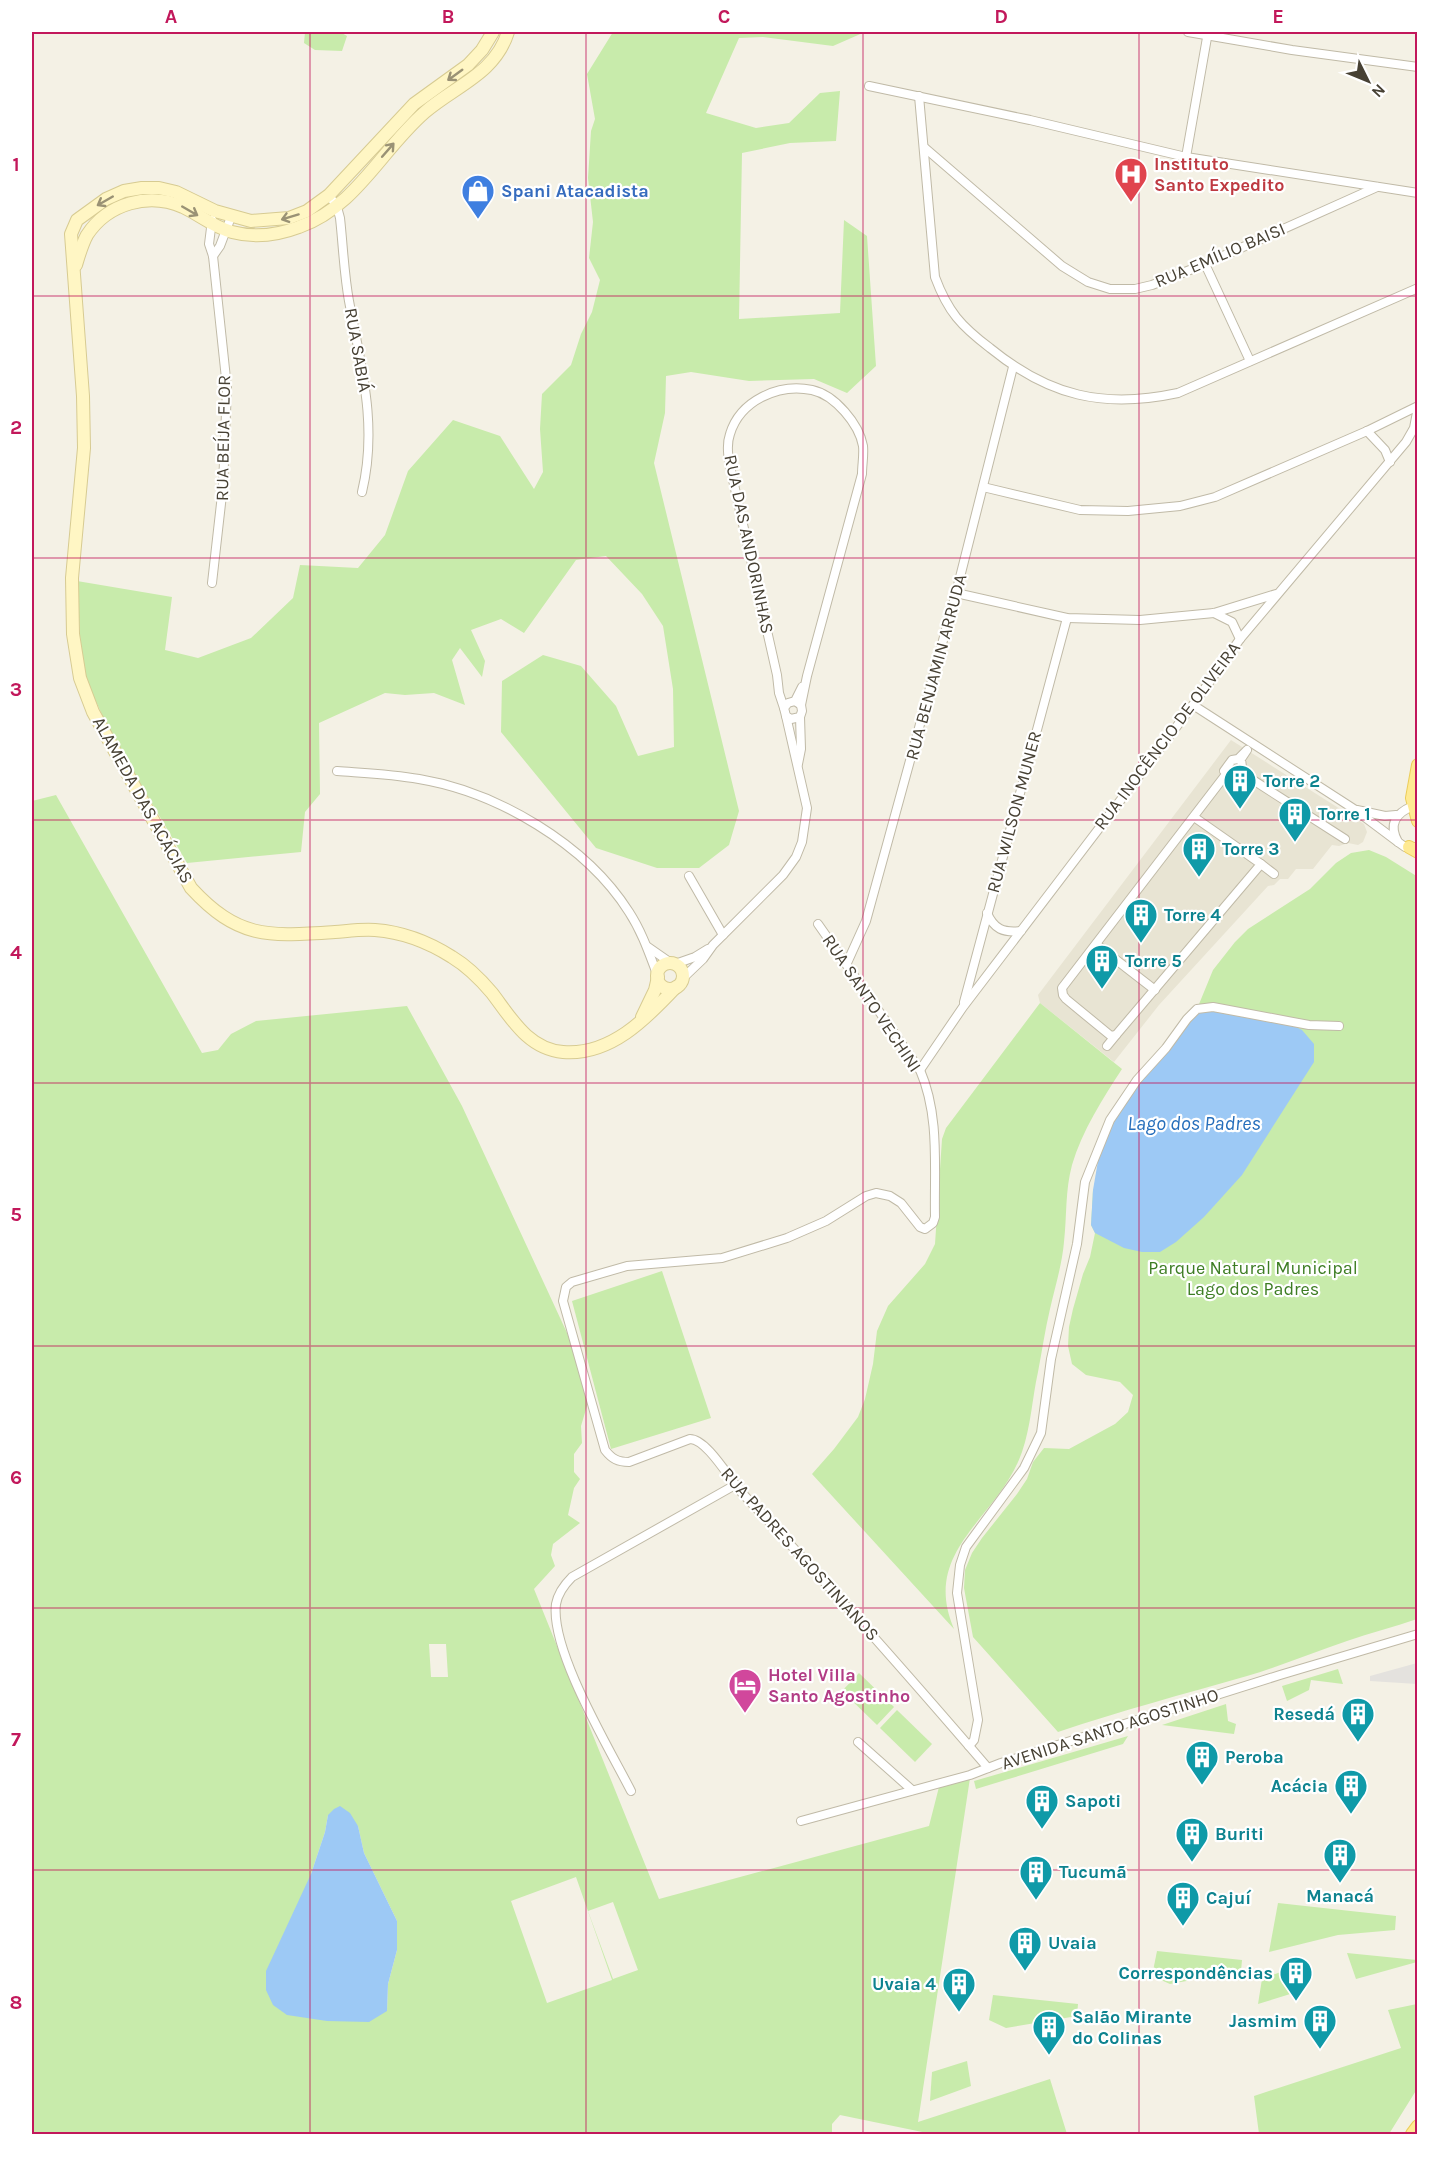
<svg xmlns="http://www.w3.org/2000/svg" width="1449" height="2166" font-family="Karla,sans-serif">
<rect width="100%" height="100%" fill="#f4f1e5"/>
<path fill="#e8e4d3" d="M 1231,740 L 1364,824 L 1367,832 L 1363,842 L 1358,845 L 1348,843 L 1339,846 L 1332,845 L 1313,869 L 1296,869 L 1288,879 L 1280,879 L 1274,885 L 1268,886 L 1159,1005 L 1114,1062 L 1040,1003 L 1038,995 Z"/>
<g fill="#c8ebab" fill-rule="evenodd">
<path d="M 305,32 L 340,32 L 347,36 L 342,51 L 315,50 L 304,43 Z"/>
<path d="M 613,32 L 865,32 L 833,46 L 763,37 L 739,38 L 706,113 L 756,128 L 789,123 L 820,93 L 840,91 L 836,141 L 790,143 L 742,153 L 739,319 L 840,313 L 844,220 L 867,236 L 876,366 L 847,393 L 814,379 L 749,381 L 691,372 L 666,376 L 665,413 L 654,463 L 739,811 L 729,845 L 699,868 L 657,868 L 596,848 L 501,732 L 502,681 L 543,655 L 581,666 L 616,706 L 638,756 L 674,747 L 673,689 L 663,626 L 642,594 L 606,556 L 576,560 L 524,633 L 501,619 L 471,630 L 485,661 L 482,677 L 460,648 L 452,660 L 465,705 L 434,693 L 405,695 L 385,693 L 319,723 L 320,794 L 305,812 L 301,852 L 187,863 L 110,732 L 82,671 L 77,581 L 172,597 L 165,650 L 198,658 L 251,638 L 293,598 L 300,565 L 358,568 L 385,535 L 408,471 L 453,420 L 500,436 L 534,489 L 543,472 L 540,429 L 542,394 L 571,365 L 581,334 L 592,312 L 600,280 L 589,258 L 593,222 L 588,178 L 591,131 L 595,119 L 587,74 Z"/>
<path d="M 56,795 L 202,1053 L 218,1050 L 231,1034 L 256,1021 L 407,1006 L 462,1106 L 574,1348 L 590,1396 L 581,1426 L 582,1443 L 574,1454 L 574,1472 L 580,1479 L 574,1488 L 568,1515 L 580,1523 L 553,1544 L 551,1555 L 555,1566 L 534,1589 L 659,1899 L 929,1826 L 939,1787 L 970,1778 L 918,2122 L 1050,2079 L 1067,2134 L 932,2134 L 840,2115 L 832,2124 L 832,2134 L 32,2134 L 32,801 ZM 429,1644 L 446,1644 L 448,1677 L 431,1677 ZM 328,1815 L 358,1826 L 364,1853 L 397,1921 L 397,1950 L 388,1984 L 387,2011 L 311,1874 L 325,1832 ZM 576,1877 L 612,1980 L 547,2003 L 511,1901 ZM 613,1902 L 638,1970 L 613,1979 L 588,1911 Z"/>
<path d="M 1369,850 L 1386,857 L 1418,877 L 1417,1619 C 1394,1627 1370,1633 1347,1641 C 1314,1652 1281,1666 1247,1676 C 1184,1694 1120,1711 1058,1732 L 973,1637 L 964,1588 L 965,1570 L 972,1553 L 982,1538 L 1017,1494 L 1027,1479 L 1033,1462 L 1044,1448 L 1069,1449 L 1115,1424 L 1128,1412 L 1133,1395 L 1120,1382 L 1086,1375 L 1072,1364 L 1068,1346 L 1069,1327 L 1073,1309 L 1083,1274 L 1090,1257 L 1095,1233 L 1091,1225 L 1093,1190 L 1197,1009 L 1213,970 L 1235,942 L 1248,929 L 1310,889 L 1336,863 L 1351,853 Z"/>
<path d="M 1040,1003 L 1122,1069 C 1103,1098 1082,1131 1072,1165 C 1065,1191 1067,1216 1064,1242 C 1062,1265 1055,1287 1050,1309 C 1045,1330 1042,1351 1038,1372 C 1032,1399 1031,1426 1022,1452 C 999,1519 920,1549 954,1629 L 812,1474 L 834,1449 L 858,1417 L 865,1399 L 873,1364 L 877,1331 L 888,1306 L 925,1264 L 935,1244 L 942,1139 L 946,1128 Z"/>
<path d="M 662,1271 L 711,1418 L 611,1449 L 572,1301 Z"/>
<path d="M 1338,1669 L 1343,1684 L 1311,1680 L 1309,1690 L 1287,1701 L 1282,1686 Z"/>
<path d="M 859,1673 L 894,1707 L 877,1725 L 842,1691 Z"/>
<path d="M 1226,1704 L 1228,1721 L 1236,1724 L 1234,1734 L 1162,1725 Z"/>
<path d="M 897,1710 L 932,1744 L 915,1762 L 880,1728 Z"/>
<path d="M 1128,1736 L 1123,1744 L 976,1789 L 974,1781 Z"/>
<path d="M 1278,1903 L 1396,1916 L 1395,1930 L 1338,1935 L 1269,1952 Z"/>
<path d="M 1157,1951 L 1242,1960 L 1241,1971 L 1170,1984 L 1152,1976 Z"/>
<path d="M 1347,1953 L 1417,1960 L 1417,1962 L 1356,1979 Z"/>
<path d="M 1294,1967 L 1300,1991 L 1258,2004 L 1262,1979 Z"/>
<path d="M 993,1995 L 1078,2004 L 1077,2016 L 1006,2028 L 989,2020 Z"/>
<path d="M 1417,2004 L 1417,2089 L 1389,2134 L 1259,2134 L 1254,2096 L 1401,2048 L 1388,2010 Z"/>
<path d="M 967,2061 L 971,2086 L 930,2101 L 932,2072 Z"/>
</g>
<path fill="#e4e2de" d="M 1417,1663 L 1417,1684 L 1370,1681 L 1370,1676 Z"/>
<g fill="#9dc9f5">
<path d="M 1213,1007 L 1286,1022 L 1302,1030 L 1314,1044 L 1314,1062 L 1242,1175 L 1204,1217 L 1176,1242 L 1160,1252 L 1142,1252 L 1124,1248 L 1095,1233 L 1091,1225 L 1093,1190 L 1099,1155 L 1112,1120 L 1122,1104 L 1197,1009 Z"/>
<path d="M 340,1806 L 350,1813 L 358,1826 L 364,1853 L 397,1921 L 397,1950 L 388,1984 L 387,2011 L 369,2022 L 327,2021 L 287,2015 L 273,2005 L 266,1990 L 266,1971 L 311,1874 L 325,1832 L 328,1815 L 334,1809 Z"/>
</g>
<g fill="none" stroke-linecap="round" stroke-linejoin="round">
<g stroke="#c0baa7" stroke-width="10">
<g id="street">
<path d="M 1188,32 L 1292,50 L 1418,67"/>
<path d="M 869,86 L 1030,120 L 1186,157 L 1418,193"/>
<path d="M 919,96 L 935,277 C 948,312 961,326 990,348 C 1049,396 1103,409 1178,393 L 1418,288"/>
<path d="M 925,148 L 1062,266 L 1088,282 L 1110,289 L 1135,289 L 1152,285 L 1205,264 L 1377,187"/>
<path d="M 1186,157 L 1208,32"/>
<path d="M 329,195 L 337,207 L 340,218 C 343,245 344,274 349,301 C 361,366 378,426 362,492"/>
<path d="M 212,220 L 209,244 L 213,256 L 227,388 L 223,486 L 212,583"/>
<path d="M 213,256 L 220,246 L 231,217"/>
<path d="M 1205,264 L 1250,361"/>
<path d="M 1367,431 L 1385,450 L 1390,462"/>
<path d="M 983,487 L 1080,510 L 1128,511 L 1180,506 L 1215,497 L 1367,431 L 1418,406"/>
<path d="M 956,593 L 1067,618 L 1140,620 L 1214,613 L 1276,594"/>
<path d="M 1214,613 L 1232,622 L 1240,639"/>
<path d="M 795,701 L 801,705 L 802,711 L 800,717 L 791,719 L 786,716 L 784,708 L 788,703 L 795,701 L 802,687"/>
<path d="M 1193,705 L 1354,809 L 1398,842 L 1405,847 L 1413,847"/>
<path d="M 784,708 L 779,693 L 777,675 L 733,480 C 730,466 725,448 730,434 C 740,401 778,383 812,390 C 835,395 859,424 863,446 C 864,455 862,465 862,474 L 807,676 L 801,705"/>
<path d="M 1247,750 L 1241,759 L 1242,767 L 1235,775 L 1231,776 L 1224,771 L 1232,760 L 1238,759 Z"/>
<path d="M 798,764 L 801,749 L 800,717"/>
<path d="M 337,771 C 364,773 392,774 419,779 C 497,792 586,844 629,912 C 642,932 649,953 657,974"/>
<path d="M 1239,771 L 1345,839"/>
<path d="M 1357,810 L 1385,816 L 1396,815"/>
<path d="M 1194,817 L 1261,864 L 1116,1035 L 1111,1036 L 1066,999 L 1063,995 L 1062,988 L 1227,773"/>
<path d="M 1398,842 C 1388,824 1396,813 1413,806"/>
<path d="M 1261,864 L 1274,874"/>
<path d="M 689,876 L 723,935"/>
<path d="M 987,913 C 994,929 1003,933 1021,931"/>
<path d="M 818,924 L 920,1070 C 940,1116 934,1168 935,1217 L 933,1223 L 925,1229 L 920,1227 L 901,1203 L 890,1196 L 876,1193 L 866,1196 L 826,1221 L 787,1238 L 722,1258 L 627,1266 L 572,1282 L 566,1287 L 563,1301 L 605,1450 C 612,1459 618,1462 629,1462 L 690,1439 C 707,1439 730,1480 742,1493 C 827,1582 908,1675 988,1768"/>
<path d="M 1097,945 L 1155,990"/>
<path d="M 648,947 L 671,963"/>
<path d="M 847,963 L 866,921 L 956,593 L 1013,367"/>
<path d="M 675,964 L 695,957 L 708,949"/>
<path d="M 682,979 L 703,959 L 713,945 L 783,875 L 796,857 L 802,842 L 807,808 L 786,716"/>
<path d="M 964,1002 L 1067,618"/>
<path d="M 1107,1046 L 1116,1035"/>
<path d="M 920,1070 L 963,1007 L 1193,705 L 1240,639 L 1406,442 L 1414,428 L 1418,407"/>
<path d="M 858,1742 L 912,1790"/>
<path d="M 969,1746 L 974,1740 L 978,1720 L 957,1593 L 960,1565 L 966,1547 L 1024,1468 L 1041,1433 L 1051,1359 L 1077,1244 L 1085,1182 L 1110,1120 L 1137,1080 L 1166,1048 L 1187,1019 L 1197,1009 L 1213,1007 L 1309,1025 L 1339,1026"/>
<path d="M 631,1791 C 609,1748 550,1650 556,1604 C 558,1593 565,1584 572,1577 L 735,1485"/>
<path d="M 801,1821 L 970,1775 L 1001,1763 L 1280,1675 L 1418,1634"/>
</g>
</g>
<g stroke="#d7cb92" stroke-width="14">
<g id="secondary">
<path d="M 493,32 L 482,50 L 468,65 L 414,104 L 329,195 L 307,211 L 289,218 L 251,221 L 215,211 L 176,192 L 159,188 L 142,188 L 124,191 L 106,199 L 77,220 L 71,234 L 83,396 L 84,448 L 72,578 L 73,634 L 80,678 L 93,712 L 191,888 C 239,940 269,936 335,932 C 348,931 362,929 375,930 C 402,932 430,943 452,957 C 467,966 481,980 492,993 C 511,1018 528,1049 563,1052 C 610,1056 646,1019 676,987"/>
<path d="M 76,265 C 79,255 82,244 87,235 C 108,203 149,192 183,207 C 200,215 213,227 232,232 C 254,238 278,235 299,227 C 356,207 381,150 425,112 C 455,86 495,74 508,32"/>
<circle cx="670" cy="976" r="13"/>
<path d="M 642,1017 L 655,990 L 658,977"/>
</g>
</g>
<g stroke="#ecce5b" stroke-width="14">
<g id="primary">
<path d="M 1418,765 L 1412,798 L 1418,821"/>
<path d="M 1409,847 L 1418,852"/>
<path d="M 1412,2134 L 1418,2126"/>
</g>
</g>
<use href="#street" stroke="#fff" stroke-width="8"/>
<use href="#secondary" stroke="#fff6c4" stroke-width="12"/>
<use href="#primary" stroke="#ffea93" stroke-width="12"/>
</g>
<defs><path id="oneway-shaft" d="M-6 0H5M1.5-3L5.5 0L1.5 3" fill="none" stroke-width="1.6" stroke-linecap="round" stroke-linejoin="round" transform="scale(1.5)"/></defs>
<g stroke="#9a9275">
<use href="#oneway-shaft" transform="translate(455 75) rotate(144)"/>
<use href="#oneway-shaft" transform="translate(388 150) rotate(-49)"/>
<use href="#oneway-shaft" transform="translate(105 201) rotate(150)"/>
<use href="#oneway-shaft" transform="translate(190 211) rotate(30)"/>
<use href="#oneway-shaft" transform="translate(290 217) rotate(163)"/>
</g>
<path fill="none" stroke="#c2185b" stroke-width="1.5" stroke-opacity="0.55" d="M 310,32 L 310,2134M 586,32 L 586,2134M 863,32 L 863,2134M 1139,32 L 1139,2134M 32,296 L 1418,296M 32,558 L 1418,558M 32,820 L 1418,820M 32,1083 L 1418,1083M 32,1346 L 1418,1346M 32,1608 L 1418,1608M 32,1870 L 1418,1870"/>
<defs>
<g id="hospital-pin" transform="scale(1.725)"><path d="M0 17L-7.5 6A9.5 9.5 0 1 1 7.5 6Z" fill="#e0444e" stroke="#fff"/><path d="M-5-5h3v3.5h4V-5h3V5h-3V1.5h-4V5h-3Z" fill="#fff"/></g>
<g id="shop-pin" transform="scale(1.725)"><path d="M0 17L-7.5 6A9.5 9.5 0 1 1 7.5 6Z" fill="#3f7fe0" stroke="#fff"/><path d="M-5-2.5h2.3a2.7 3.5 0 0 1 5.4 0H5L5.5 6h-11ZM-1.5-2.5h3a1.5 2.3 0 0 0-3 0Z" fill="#fff"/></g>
<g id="building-pin" transform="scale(1.725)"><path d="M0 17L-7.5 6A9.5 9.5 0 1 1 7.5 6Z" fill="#0f9aa8" stroke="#fff"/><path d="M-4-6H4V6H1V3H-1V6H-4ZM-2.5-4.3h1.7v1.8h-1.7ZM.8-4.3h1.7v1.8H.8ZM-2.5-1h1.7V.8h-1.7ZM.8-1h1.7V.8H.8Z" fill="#fff"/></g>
<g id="hotel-pin" transform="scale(1.725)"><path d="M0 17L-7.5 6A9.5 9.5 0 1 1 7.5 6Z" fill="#d1479c" stroke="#fff"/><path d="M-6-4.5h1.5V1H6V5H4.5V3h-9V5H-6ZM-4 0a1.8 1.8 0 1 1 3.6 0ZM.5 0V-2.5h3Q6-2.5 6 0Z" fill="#fff"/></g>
</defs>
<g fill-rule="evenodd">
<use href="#hospital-pin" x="1131" y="174"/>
<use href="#shop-pin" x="478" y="191"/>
<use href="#building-pin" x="1240" y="781"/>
<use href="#building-pin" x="1295" y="814"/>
<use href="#building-pin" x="1199" y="849"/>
<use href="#building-pin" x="1141" y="915"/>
<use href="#building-pin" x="1102" y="961"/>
<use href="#hotel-pin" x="745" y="1685"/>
<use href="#building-pin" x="1358" y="1714"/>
<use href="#building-pin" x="1202" y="1757"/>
<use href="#building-pin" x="1351" y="1786"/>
<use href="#building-pin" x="1042" y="1801"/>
<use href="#building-pin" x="1192" y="1834"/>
<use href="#building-pin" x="1340" y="1855"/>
<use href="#building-pin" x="1036" y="1872"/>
<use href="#building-pin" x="1183" y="1898"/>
<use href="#building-pin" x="1025" y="1943"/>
<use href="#building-pin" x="1296" y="1973"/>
<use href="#building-pin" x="959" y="1984"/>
<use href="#building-pin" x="1320" y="2021"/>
<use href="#building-pin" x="1049" y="2027"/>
</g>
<g text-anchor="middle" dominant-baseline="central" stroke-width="4.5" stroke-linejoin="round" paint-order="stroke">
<g font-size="18" font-weight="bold" fill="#be3a42" stroke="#fff" text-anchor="start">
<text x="1154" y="164">Instituto<tspan x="1154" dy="21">Santo Expedito</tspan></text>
</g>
<g font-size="18" font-weight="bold" fill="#366cbe" stroke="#fff" text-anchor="start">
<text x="501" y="191">Spani Atacadista</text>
</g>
<g font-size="18" fill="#474134" stroke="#fff">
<text transform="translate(1220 255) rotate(-23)">RUA EMÍLIO BAISI</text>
<text transform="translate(358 350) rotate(80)">RUA SABIÁ</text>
<text transform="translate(223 438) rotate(-89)">RUA BEÍJA FLOR</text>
<text transform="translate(749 544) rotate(78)">RUA DAS ANDORINHAS</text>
<text transform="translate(936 667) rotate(-75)">RUA BENJAMIN ARRUDA</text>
<text transform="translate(1167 736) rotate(-53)">RUA INOCÊNCIO DE OLIVEIRA</text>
<text transform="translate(143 800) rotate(61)">ALAMEDA DAS ACÁCIAS</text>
<text transform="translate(1014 812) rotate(-75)">RUA WILSON MUNER</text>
<text transform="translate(872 1003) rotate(56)">RUA SANTO VECHINI</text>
<text transform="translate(800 1554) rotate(48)">RUA PADRES AGOSTINIANOS</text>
<text transform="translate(1110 1729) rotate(-18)">AVENIDA SANTO AGOSTINHO</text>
</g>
<g font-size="18" font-weight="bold" fill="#0d838f" stroke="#fff" text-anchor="start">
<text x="1263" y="781">Torre 2</text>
<text x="1318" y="814">Torre 1</text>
<text x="1222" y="849">Torre 3</text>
<text x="1164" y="915">Torre 4</text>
<text x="1125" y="961">Torre 5</text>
<text x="1335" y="1714" text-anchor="end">Resedá</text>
<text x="1225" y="1757">Peroba</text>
<text x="1328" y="1786" text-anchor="end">Acácia</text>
<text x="1065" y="1801">Sapoti</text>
<text x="1215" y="1834">Buriti</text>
<text x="1059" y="1872">Tucumã</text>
<text x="1340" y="1896" text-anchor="middle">Manacá</text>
<text x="1206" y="1898">Cajuí</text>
<text x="1048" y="1943">Uvaia</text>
<text x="1273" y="1973" text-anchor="end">Correspondências</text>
<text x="936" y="1984" text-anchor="end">Uvaia 4</text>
<text x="1072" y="2017">Salão Mirante<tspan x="1072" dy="21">do Colinas</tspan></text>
<text x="1297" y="2021" text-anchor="end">Jasmim</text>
</g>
<g font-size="18" fill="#3d7d23" stroke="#fff">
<text x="1253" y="1268">Parque Natural Municipal<tspan x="1253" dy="21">Lago dos Padres</tspan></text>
</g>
<g font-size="18" font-weight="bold" fill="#b23c85" stroke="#fff" text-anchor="start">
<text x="768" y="1675">Hotel Villa<tspan x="768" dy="21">Santo Agostinho</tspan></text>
</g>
<g font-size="20" font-style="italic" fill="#256ebb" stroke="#fff">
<text x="1194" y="1123">Lago dos Padres</text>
</g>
</g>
<rect width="1449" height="2166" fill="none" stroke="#ffffff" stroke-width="66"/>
<g transform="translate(1368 81) rotate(133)" stroke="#ffffff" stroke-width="4.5" paint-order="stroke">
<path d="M0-4.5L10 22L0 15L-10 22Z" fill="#474134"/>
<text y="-9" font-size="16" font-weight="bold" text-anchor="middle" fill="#474134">N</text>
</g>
<rect x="33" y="33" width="1383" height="2100" fill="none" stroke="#c2185b" stroke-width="2"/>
<g font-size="20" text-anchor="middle" font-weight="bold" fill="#c2185b">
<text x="171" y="23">A</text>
<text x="448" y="23">B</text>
<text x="724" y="23">C</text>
<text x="1001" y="23">D</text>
<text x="1278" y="23">E</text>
<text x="16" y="171">1</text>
<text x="16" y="434">2</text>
<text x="16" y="696">3</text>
<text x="16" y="959">4</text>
<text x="16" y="1221">5</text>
<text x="16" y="1484">6</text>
<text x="16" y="1746">7</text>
<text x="16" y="2009">8</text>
</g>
</svg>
